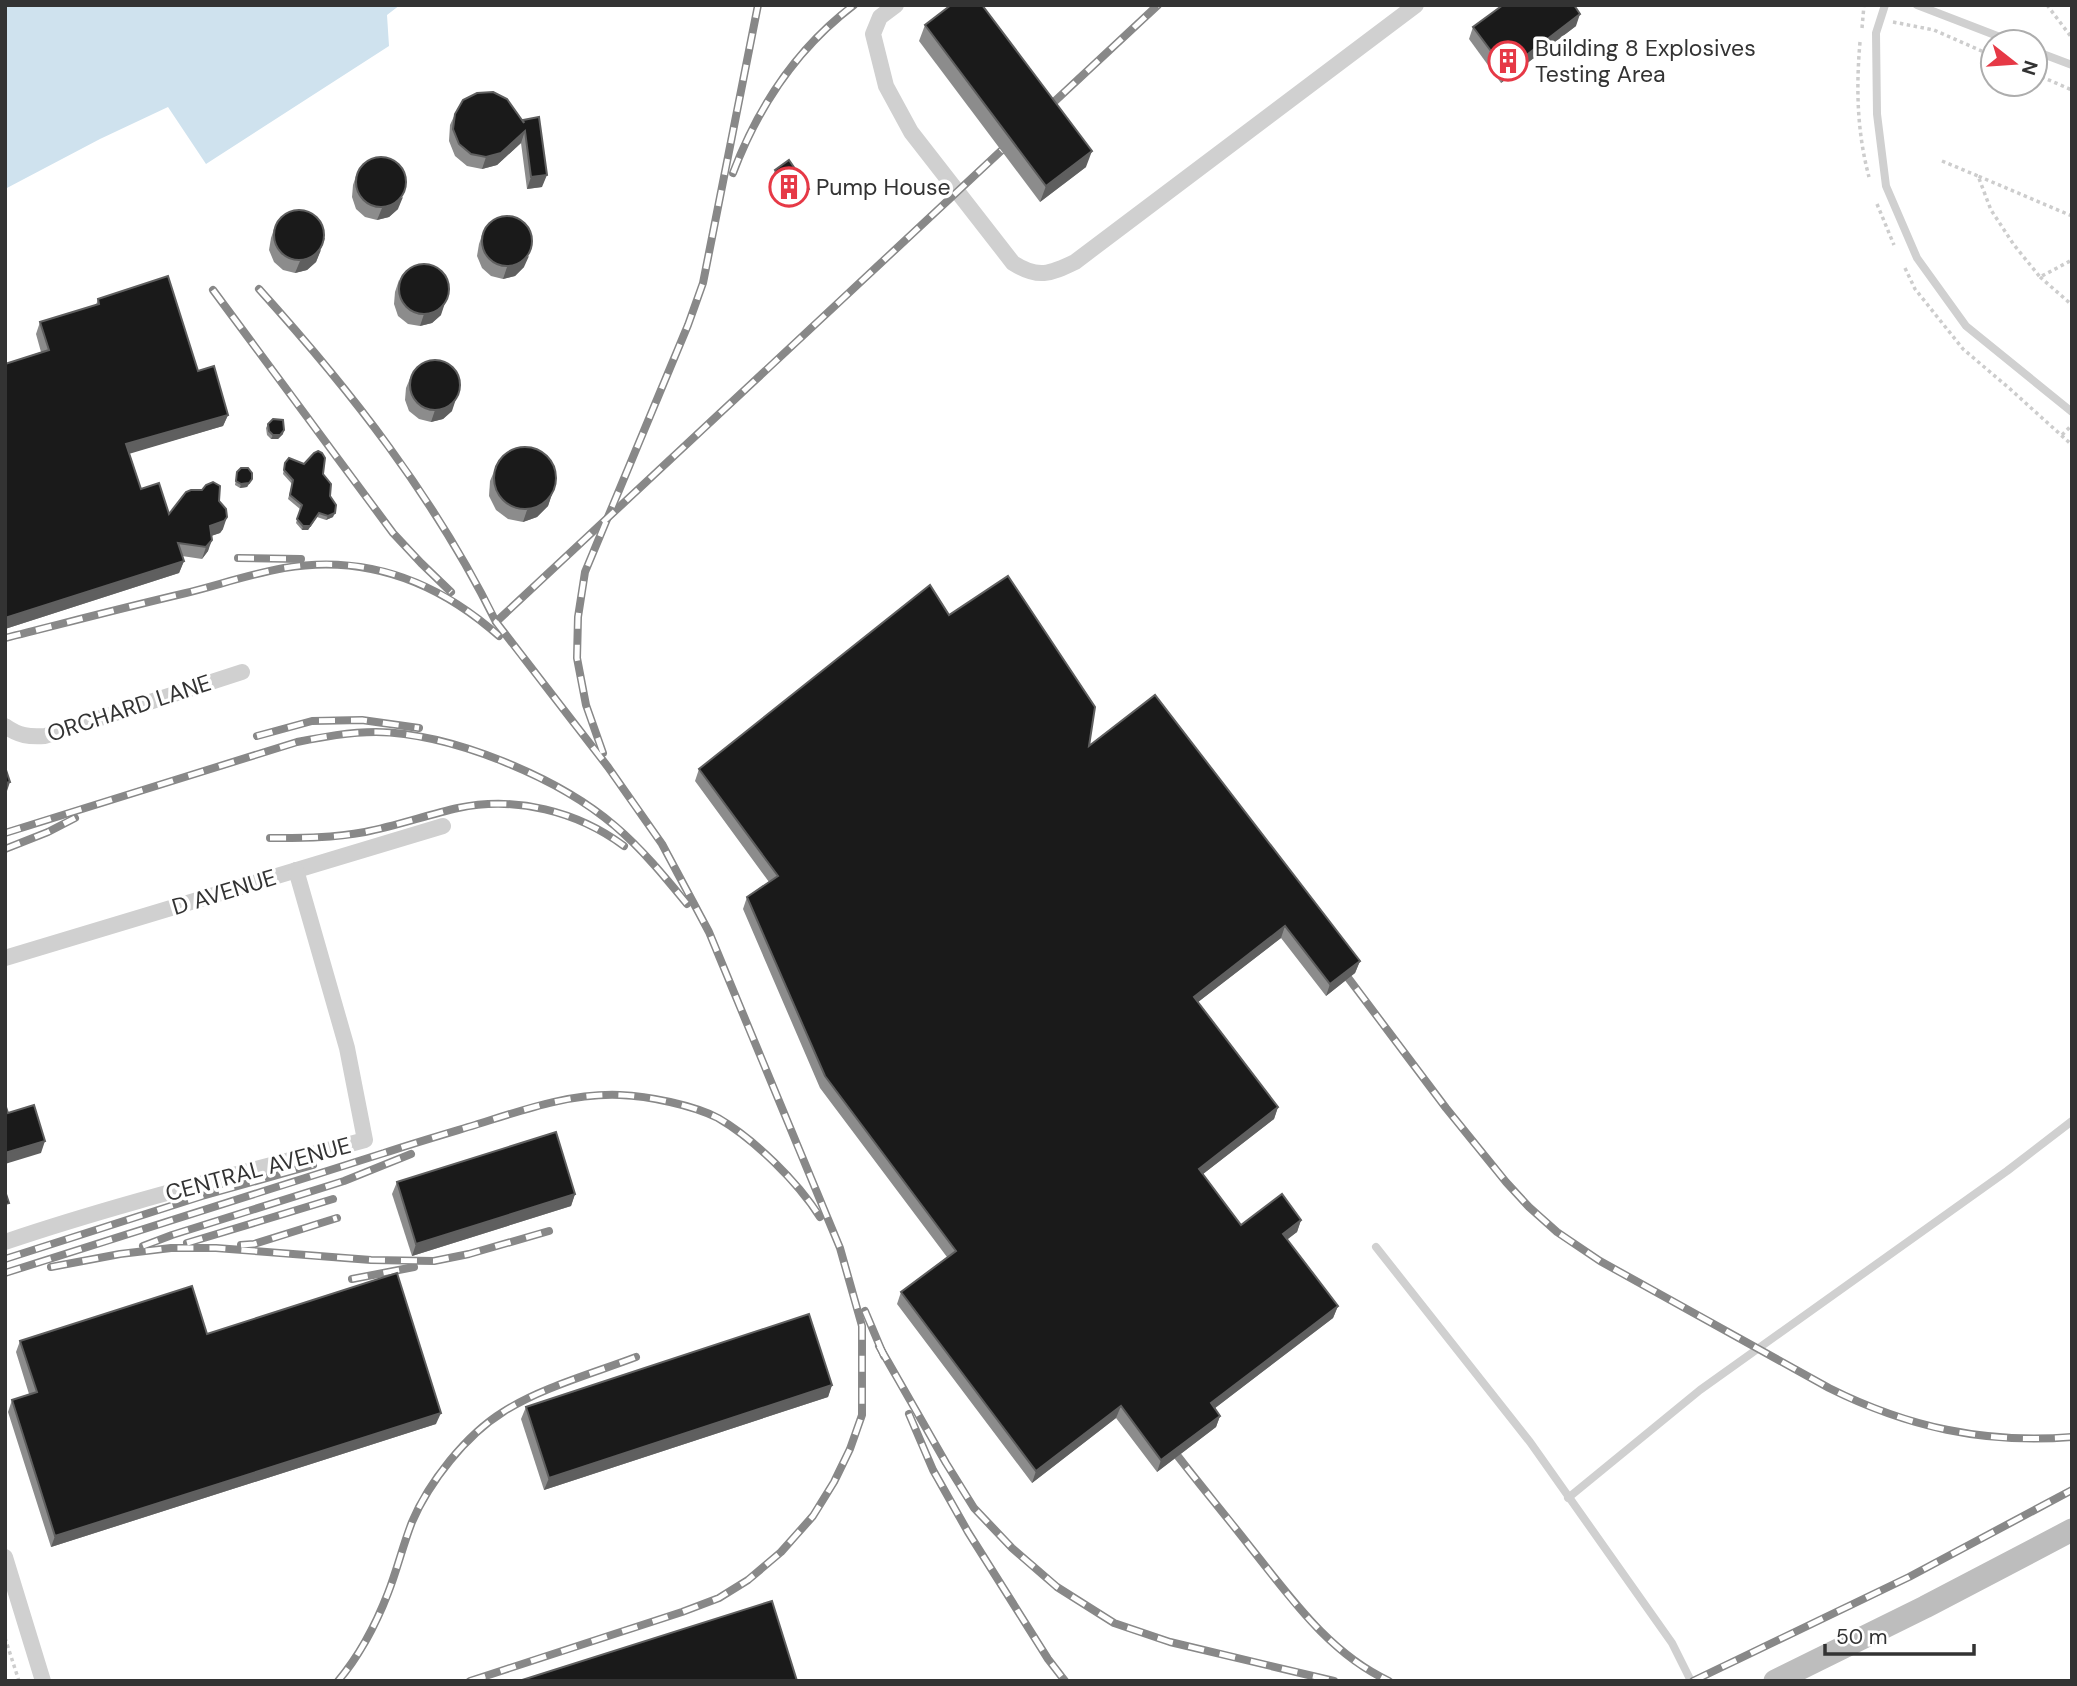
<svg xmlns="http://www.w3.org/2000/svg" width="2077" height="1686" font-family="'DM Sans',sans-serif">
<rect width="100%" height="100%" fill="#fff"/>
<path fill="#cfe2ee" d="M 5,5 L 400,5 L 387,15 L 389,46 L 206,164 L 168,107 L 100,139 L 5,189 Z"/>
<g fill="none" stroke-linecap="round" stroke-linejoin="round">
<g stroke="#cdcdcd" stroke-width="3.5" stroke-dasharray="3.5 3.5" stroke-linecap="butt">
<path d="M 2047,5 L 2072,38"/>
<path d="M 1893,22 L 1934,30 L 1993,56"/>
<path d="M 1862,28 L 1864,5"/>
<path d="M 1860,42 C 1856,88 1857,132 1869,177"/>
<path d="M 2035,74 L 2072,90"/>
<path d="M 1942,161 L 1978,176"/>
<path d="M 1877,204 L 1894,245"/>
<path d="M 2072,216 L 1978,176 L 1991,210 L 2014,245 L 2040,277 L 2072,260"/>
<path d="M 1905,268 L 1915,289 L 1963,349 L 2009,388 L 2072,445"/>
<path d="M 2040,277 L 2072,305"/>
<path d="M 2062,435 L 2072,425"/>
<path d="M 5,1638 L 19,1681"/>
</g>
<g stroke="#d0d0d0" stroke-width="8">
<path d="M 1885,5 L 1876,33 L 1877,114 L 1886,186 L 1917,258 L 1966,326 L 2072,412"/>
<path d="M 1917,5 L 2013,42"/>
<path d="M 2035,51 L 2072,65"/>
<path d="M 1376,1247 L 1530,1442 L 1672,1643 L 1691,1681"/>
<path d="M 1568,1498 L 1700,1390 L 2007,1171 L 2072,1121"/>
</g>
<g stroke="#d0d0d0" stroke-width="16">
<path d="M 896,5 L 880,17 L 873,34 L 886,86 L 911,132 L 1013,263 C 1038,279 1050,274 1075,262 L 1416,5"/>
<path d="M 5,726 C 19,736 29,737 45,736 L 242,672"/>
<path d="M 5,958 L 443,826"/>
<path d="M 5,1242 C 123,1202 244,1173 365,1140 L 347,1048 L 296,870"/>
<path d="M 5,1557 L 43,1681"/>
</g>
<path stroke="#bdbdbd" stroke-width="23" d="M 1775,1681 L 1925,1607 L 2072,1530"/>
<g stroke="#888" stroke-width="8">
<g id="rail">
<path d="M 1040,115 L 1158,5"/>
<path d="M 733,173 C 758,107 797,48 854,5"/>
<path d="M 259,289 C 351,391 435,498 496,622"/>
<path d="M 213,290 L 393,533 L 421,563 L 451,592"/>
<path d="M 238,558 L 301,559"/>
<path d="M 5,638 C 65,623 126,607 186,593 C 218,585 251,574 284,568 C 367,554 437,581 499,636"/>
<path d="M 257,736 L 312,721 L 362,720 L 419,728"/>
<path d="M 603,753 L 586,705 L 577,658 L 578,617 L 585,572 L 688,325 L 703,283 L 758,5"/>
<path d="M 5,833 L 297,742 C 323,737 349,732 376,732 C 451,733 558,777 615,826 C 642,849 665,877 687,904"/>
<path d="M 270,838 C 302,838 333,838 365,832 C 396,826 427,815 458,808 C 516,796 577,811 624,846"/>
<path d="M 5,849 L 48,832 L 75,818"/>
<path d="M 1337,963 L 1446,1108 L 1506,1182 L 1529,1207 L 1557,1232 L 1600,1261 L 1829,1388 C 1907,1427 1984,1444 2072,1437"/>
<path d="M 187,1243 L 333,1199"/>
<path d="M 241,1245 L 254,1244 L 337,1218"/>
<path d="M 143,1246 L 172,1235 L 344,1181 L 411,1154"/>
<path d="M 5,1259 L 202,1196 L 313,1165"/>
<path d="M 51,1267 L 120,1254 L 171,1248 L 216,1248 L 371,1260 L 434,1261 L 469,1254 L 549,1231"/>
<path d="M 5,1273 C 132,1233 258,1193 384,1153 C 414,1143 445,1134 475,1125 C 523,1110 570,1093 620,1095 C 648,1096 693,1105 718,1118 C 754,1139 797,1181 820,1217"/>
<path d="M 352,1279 L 414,1267"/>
<path d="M 865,1311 L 884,1356"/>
<path d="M 879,1346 L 946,1463 L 974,1508 L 1012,1548 L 1057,1587 L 1114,1623 L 1170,1642 L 1334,1681"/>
<path d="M 909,1414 L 933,1470 L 968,1532 L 1048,1659 L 1065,1681"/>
<path d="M 1167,1442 C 1194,1478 1223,1512 1251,1548 C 1291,1598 1329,1653 1389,1681"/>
<path d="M 338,1681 C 360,1655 376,1624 388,1593 C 397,1570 403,1545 412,1522 C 429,1482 466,1435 503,1412 C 540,1388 594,1373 636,1357"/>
<path d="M 470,1681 L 682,1612 L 719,1598 L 748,1580 L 781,1552 L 813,1516 L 834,1482 L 850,1449 L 862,1415 L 862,1326 L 840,1248 L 709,932 L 662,844 L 608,767 L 496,622 L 1017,136"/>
<path d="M 1693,1681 L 1909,1577 L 2072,1490"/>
</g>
</g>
<use href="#rail" stroke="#fff" stroke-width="5" stroke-dasharray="16" stroke-linecap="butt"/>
</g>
<g fill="#8c8c8c">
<path d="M 925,25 L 1086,167 L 1040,202 L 919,41 Z"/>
<path d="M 1576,26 L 1501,83 L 1469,39 L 1473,27 Z"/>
<path d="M 455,114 L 523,121 L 523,120 L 542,187 L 527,189 L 521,143 L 497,165 L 482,169 L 467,166 L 455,156 L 449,141 L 450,125 Z"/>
<path d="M 775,170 L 806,197 L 792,207 L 772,178 Z"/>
<path d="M 357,173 L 398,209 L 389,217 L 377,220 L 365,217 L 356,209 L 352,197 L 353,185 Z"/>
<path d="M 275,226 L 325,238 L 316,262 L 307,270 L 295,273 L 283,270 L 274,262 L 269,250 L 271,238 Z"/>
<path d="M 483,232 L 524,267 L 515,276 L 503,279 L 491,276 L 482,268 L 477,256 L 479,244 Z"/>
<path d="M 399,280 L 441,315 L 432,323 L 420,326 L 408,324 L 398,316 L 394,304 L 395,292 Z"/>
<path d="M 98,299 L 198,371 L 228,415 L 223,426 L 129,453 L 141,489 L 169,514 L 219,501 L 223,529 L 220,533 L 211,536 L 208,551 L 202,559 L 182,556 L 184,561 L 179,573 L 5,629 L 5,364 L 41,352 L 36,334 L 40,322 L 96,305 Z"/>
<path d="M 411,376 L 452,411 L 443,419 L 431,422 L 419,419 L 409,411 L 405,400 L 406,388 Z"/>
<path d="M 268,424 L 283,434 L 278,439 L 271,439 L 267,435 L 266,428 Z"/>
<path d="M 285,463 L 330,496 L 333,517 L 326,520 L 317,517 L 308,530 L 302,530 L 296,523 L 300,509 L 288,499 L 292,484 L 283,474 Z"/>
<path d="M 495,469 L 552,494 L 548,506 L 537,517 L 523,522 L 508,519 L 496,510 L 489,496 L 490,481 Z"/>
<path d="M 237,472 L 252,479 L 247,487 L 240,488 L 235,485 Z"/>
<path d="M 949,615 L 1089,746 L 1360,961 L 1355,973 L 1326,996 L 1281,938 L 1198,1002 L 1278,1107 L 1274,1119 L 1203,1174 L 1241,1225 L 1301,1220 L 1297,1232 L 1287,1239 L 1338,1306 L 1333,1318 L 1215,1408 L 1220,1416 L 1216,1427 L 1157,1472 L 1116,1418 L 1032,1483 L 897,1304 L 901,1292 L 947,1257 L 820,1088 L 743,909 L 747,897 L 769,882 L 695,781 L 699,769 Z"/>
<path d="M 397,1182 L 575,1194 L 571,1206 L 412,1256 L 392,1194 Z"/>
<path d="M 207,1334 L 436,1424 L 51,1547 L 8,1412 L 12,1400 L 29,1394 L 16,1352 L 20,1341 Z"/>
<path d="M 832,1385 L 828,1397 L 544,1490 L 521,1419 L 526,1407 Z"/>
</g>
<g fill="#5f5f5f">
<path d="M 1580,14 L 1576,26 L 1501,83 L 1506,71 Z"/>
<path d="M 525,131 L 521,143 L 497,165 L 482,169 L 486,157 Z"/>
<path d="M 1092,151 L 1086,167 L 1040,202 L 1046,186 Z"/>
<path d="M 547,175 L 542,187 L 527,189 L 531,177 Z"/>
<path d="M 809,189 L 806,197 L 792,207 L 795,199 Z"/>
<path d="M 403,197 L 398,209 L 389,217 L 377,220 L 382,208 Z"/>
<path d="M 321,250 L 316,262 L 307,270 L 295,273 L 300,261 Z"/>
<path d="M 529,256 L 524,267 L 515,276 L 503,279 L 507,267 Z"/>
<path d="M 445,303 L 441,315 L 432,323 L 420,326 L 424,314 Z"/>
<path d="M 456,399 L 452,411 L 443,419 L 431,422 L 435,410 Z"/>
<path d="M 228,415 L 223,426 L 122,456 L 126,444 Z"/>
<path d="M 284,430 L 283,434 L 278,439 L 271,439 L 273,435 Z"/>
<path d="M 252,479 L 247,487 L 240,488 L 241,484 Z"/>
<path d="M 552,494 L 548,506 L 537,517 L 523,522 L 527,510 Z"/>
<path d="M 319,513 L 308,530 L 302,530 L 303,526 Z"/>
<path d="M 335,513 L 333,517 L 326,520 L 328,516 Z"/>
<path d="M 227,517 L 223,529 L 220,533 L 205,538 L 210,526 Z"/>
<path d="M 212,540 L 208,551 L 202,559 L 206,547 Z"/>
<path d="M 184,561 L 179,573 L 5,629 L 5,618 Z"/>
<path d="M 10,782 L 6,794 L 5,794 L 5,783 Z"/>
<path d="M 1285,926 L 1281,938 L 1189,1009 L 1194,997 Z"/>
<path d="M 1360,961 L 1355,973 L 1326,996 L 1330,984 Z"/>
<path d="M 1278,1107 L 1274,1119 L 1194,1181 L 1199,1169 Z"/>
<path d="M 45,1141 L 41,1153 L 5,1164 L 5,1153 Z"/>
<path d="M 575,1194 L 571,1206 L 412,1256 L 416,1244 Z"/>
<path d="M 1301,1220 L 1297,1232 L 1279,1246 L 1283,1234 Z"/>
<path d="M 1338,1306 L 1333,1318 L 1206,1415 L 1211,1403 Z"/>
<path d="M 832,1385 L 828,1397 L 544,1490 L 549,1478 Z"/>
<path d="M 1121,1406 L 1116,1418 L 1032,1483 L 1036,1471 Z"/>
<path d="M 441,1413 L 436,1424 L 51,1547 L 55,1536 Z"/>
<path d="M 1220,1416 L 1216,1427 L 1157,1472 L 1161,1460 Z"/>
</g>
<g fill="#1a1a1a" stroke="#5f5f5f" stroke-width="2">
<path d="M 951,5 L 982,5 L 1092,151 L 1046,186 L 925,25 Z"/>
<path d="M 1503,5 L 1574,5 L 1580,14 L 1506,71 L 1473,27 Z"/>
<path d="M 493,92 L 507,99 L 524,123 L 523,120 L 539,117 L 547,175 L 531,177 L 525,131 L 501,153 L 486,157 L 471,154 L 459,144 L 453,129 L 455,114 L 463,100 L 477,93 Z"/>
<circle cx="381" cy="182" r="25"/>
<path d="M 789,160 L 809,189 L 795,199 L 775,170 Z"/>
<circle cx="299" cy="235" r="25"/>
<circle cx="507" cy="241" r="25"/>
<circle cx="424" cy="289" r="25"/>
<path d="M 168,276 L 198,371 L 214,366 L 228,415 L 126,444 L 141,489 L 159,483 L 169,514 L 186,492 L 191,490 L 202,490 L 206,485 L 213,482 L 220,486 L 219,501 L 226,509 L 227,517 L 224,521 L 210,526 L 212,540 L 206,547 L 178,543 L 184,561 L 5,618 L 5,364 L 49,350 L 40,322 L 99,304 L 98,299 Z"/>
<circle cx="435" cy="385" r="25"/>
<path d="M 273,419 L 283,420 L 284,430 L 280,435 L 273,435 L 269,431 L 268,424 Z"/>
<circle cx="525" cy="478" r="31"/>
<path d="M 318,451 L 322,453 L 325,458 L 323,474 L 331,484 L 330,496 L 336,505 L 335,513 L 328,516 L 319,513 L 310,526 L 303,526 L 297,519 L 302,505 L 290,495 L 293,480 L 284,470 L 285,463 L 289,458 L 304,464 L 314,453 Z"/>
<path d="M 241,468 L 248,468 L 252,473 L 252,479 L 249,483 L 241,484 L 236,481 L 237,472 Z"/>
<path d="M 1008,576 L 1095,707 L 1089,746 L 1155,695 L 1360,961 L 1330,984 L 1285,926 L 1194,997 L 1278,1107 L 1199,1169 L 1241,1225 L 1282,1194 L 1301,1220 L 1283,1234 L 1338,1306 L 1211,1403 L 1220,1416 L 1161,1460 L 1121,1406 L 1036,1471 L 901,1292 L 956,1251 L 825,1076 L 747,897 L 778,876 L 699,769 L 930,585 L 949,615 Z"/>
<path d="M 5,767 L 10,782 L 5,783 Z"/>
<path d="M 5,1104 L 8,1113 L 34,1105 L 45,1141 L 5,1153 Z"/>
<path d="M 556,1132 L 575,1194 L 416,1244 L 397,1182 Z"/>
<path d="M 5,1191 L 9,1203 L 5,1204 Z"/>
<path d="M 397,1273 L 441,1413 L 55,1536 L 12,1400 L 37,1392 L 20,1341 L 192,1286 L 207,1334 Z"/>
<path d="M 809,1314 L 832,1385 L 549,1478 L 526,1407 Z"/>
<path d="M 772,1601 L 797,1681 L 519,1681 Z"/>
</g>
<defs>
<g id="building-ring" transform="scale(2.0125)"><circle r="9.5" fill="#fff" stroke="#e63946" stroke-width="1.5"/><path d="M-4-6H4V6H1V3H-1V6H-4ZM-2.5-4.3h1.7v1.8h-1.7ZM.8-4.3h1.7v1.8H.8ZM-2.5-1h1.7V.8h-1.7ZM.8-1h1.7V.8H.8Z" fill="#e63946"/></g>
</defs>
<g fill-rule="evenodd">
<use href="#building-ring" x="1508" y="61"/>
<use href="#building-ring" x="789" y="187"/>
</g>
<g text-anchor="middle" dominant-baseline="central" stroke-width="7" stroke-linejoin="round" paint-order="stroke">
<g font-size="23" fill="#333" stroke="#fff" text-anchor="start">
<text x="1535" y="48">Building 8 Explosives<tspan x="1535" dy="26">Testing Area</tspan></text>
<text x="816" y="187">Pump House</text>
</g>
<g font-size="23" fill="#333" stroke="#fff">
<text transform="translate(129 708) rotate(-18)">ORCHARD LANE</text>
<text transform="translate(224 892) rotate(-17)">D AVENUE</text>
<text transform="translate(258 1169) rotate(-15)">CENTRAL AVENUE</text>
</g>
</g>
<rect width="2077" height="1686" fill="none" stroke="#333333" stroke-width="14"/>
<g transform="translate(2014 63) rotate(107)"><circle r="33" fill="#ffffff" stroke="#adadad" stroke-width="2"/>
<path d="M0-5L12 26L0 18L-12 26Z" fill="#e63946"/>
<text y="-10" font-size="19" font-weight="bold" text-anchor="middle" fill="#333333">N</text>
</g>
<path d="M1825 1644v10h149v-10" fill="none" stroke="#333333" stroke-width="3.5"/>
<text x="1836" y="1644" font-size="21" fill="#333333" stroke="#ffffff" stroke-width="5" paint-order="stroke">50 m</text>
</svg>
